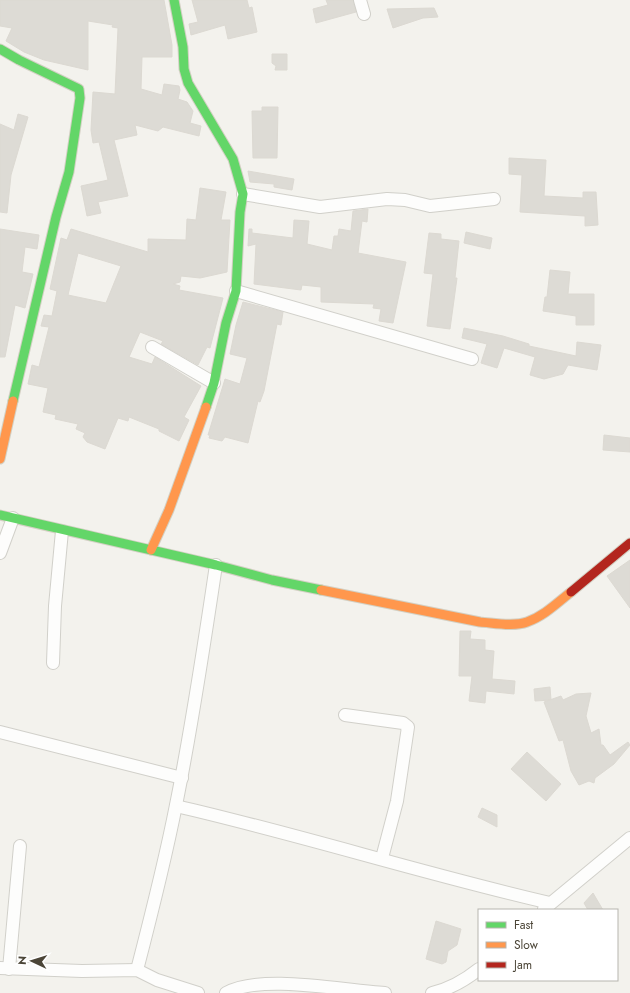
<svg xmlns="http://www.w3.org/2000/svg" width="630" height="993" font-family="Jost,sans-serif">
<rect width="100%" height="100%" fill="#f3f2ed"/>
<g fill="#dddbd5" stroke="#dcd9d2" fill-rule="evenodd">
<path d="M 0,0 L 164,0 L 172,45 L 172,57 L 142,57 L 141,89 L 162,95 L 164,84 L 179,86 L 180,90 L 178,99 L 187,102 L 193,111 L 190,123 L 201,126 L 199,136 L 163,127 L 158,131 L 135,125 L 137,135 L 114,140 L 128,196 L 98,202 L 101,213 L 87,216 L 81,186 L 108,180 L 99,142 L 93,143 L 91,130 L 93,92 L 115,94 L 118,28 L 112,27 L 113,25 L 88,21 L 88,70 L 44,60 L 24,52 L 6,41 L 12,28 L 0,26 Z"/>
<path d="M 192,0 L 247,0 L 249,8 L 252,7 L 257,32 L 228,39 L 225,25 L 191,35 L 189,24 L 198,22 Z"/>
<path d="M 326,0 L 353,0 L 356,12 L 316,23 L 313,9 L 328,5 Z"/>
<path d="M 434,8 L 438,17 L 423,18 L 393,28 L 387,9 Z"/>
<path d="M 272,54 L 287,54 L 287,70 L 275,70 L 276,66 L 272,63 Z"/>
<path d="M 262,107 L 278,107 L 277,158 L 253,158 L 252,111 L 262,111 Z"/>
<path d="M 18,114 L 28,117 L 11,175 L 7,213 L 0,212 L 0,124 L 14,130 Z"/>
<path d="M 509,158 L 546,160 L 544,196 L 583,198 L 583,192 L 596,192 L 598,225 L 585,226 L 585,216 L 520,212 L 522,175 L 509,174 Z"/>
<path d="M 248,171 L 294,179 L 292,190 L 274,187 L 274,184 L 250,182 Z"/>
<path d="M 200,188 L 226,192 L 221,220 L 230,220 L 227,272 L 200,278 L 181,276 L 180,282 L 173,284 L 180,286 L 179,290 L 223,298 L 210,348 L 207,347 L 198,365 L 161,344 L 163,341 L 140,332 L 129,357 L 152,364 L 155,357 L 201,386 L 184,417 L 189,420 L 179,441 L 159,431 L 159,429 L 129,417 L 128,421 L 118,418 L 105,449 L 87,442 L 83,437 L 85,433 L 76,429 L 78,424 L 55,419 L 56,415 L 43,412 L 48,388 L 28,384 L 32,365 L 39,367 L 49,327 L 41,326 L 44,315 L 52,316 L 57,291 L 50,289 L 61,238 L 67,240 L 71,229 L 148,252 L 148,239 L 186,240 L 187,219 L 196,220 ZM 78,253 L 121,266 L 106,303 L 68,295 Z"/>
<path d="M 368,209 L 367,222 L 362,221 L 358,253 L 406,262 L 393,323 L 379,321 L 381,309 L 373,308 L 374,304 L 321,302 L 321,287 L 302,285 L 301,290 L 254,284 L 256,244 L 248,246 L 249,229 L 252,229 L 252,233 L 293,238 L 294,220 L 309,221 L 307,244 L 332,250 L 334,236 L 338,236 L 339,229 L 351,231 L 353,211 Z"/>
<path d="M 0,229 L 39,235 L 37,249 L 25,247 L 22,272 L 33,274 L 25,308 L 15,305 L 5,357 L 0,357 Z"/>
<path d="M 466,232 L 492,238 L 490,249 L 464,243 Z"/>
<path d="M 429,233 L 441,234 L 441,239 L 459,241 L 455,278 L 457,278 L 450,329 L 427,326 L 433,274 L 424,273 Z"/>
<path d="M 550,270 L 570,272 L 568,294 L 594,294 L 594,325 L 576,325 L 576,316 L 543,311 L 545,297 L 547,297 Z"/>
<path d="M 243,302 L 283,312 L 281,325 L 277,324 L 264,391 L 260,402 L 258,401 L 248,443 L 225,437 L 222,441 L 209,438 L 210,435 L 208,435 L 225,379 L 240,384 L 247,358 L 230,354 L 236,325 Z"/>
<path d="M 464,328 L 503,336 L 529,344 L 529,346 L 576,356 L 577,342 L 601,345 L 597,370 L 568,365 L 563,374 L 544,379 L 530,375 L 535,357 L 504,348 L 497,368 L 481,363 L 487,344 L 462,338 Z"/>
<path d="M 604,435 L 630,438 L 630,452 L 603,450 Z"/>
<path d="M 630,560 L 630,608 L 607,576 Z"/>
<path d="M 460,631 L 471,631 L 470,639 L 485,640 L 485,650 L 494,651 L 492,679 L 515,681 L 514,694 L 486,691 L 485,703 L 469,701 L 472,676 L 459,676 Z"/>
<path d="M 550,687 L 551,700 L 535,701 L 534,689 Z"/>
<path d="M 591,693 L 586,716 L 591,733 L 599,729 L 601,745 L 603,745 L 610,755 L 628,742 L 630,745 L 614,764 L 595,778 L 594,783 L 589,781 L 579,785 L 571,771 L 563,740 L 559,741 L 544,702 L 561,696 L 563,700 L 576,694 Z"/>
<path d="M 527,752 L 561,784 L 546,801 L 511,769 Z"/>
<path d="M 482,808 L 497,815 L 497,827 L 478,817 Z"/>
<path d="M 593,893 L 603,910 L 588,910 L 584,903 Z"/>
<path d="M 436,921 L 461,929 L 457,945 L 448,951 L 446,962 L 442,964 L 426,959 Z"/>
</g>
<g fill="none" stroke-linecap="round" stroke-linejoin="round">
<g stroke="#d1d0ca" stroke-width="14">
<g id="street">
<path d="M 360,0 L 364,14"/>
<path d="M 243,194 L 320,207 L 387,199 L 405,200 L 430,206 L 494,199"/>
<path d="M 236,291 L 472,359"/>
<path d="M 152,347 L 214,383"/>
<path d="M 0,553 L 13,518"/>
<path d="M 53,663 L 55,606 L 62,531"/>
<path d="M 345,715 L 403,723 L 408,727 L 397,801 L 382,858"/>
<path d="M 0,732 L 182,778"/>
<path d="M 176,806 C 302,835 424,874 550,903"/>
<path d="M 544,909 L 630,838"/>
<path d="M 0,968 L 82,971 L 137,970 L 157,980 L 198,993"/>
<path d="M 9,969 L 20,846"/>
<path d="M 137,970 C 151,916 165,861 176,805 C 192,726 204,646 216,565"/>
<path d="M 226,993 C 262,973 344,991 385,993"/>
<path d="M 432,993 C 450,989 464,981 479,969"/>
</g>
</g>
<g stroke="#d3d0c3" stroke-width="11">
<g id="fast">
<path d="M 174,0 L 183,47 L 184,69 L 188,83 L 233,159 L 243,194 L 240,212 L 236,291 L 226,323 L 214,383 L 206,407"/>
<path d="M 0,49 L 19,60 L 79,89 L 80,98 L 69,172 L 56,217 L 13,401"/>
<path d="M 0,515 L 216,565 L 272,580 L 321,590"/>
</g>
</g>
<g stroke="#d3d0c3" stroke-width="11">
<g id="slow">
<path d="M 0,459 L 13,401"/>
<path d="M 151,550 L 169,510 L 206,407"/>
<path d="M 321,590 L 480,622 C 494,623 514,627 527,622 C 544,616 557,603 571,592"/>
</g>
</g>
<g stroke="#d3d0c3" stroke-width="11">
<path id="jam" d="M 571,592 L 630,543"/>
</g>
<use href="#street" stroke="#fdfdfc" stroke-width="12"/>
<use href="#fast" stroke="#63d668" stroke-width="9"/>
<use href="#slow" stroke="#ff974d" stroke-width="9"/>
<use href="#jam" stroke="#b3261e" stroke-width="9"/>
</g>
<rect x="478" y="909" width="140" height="72" fill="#ffffff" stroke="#b7b5af"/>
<rect x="486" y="922" width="20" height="6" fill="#63d668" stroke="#b7b5af"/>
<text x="514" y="929" font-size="12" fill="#4b4537">Fast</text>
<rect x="486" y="942" width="20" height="6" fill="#ff974d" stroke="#b7b5af"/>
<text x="514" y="949" font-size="12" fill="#4b4537">Slow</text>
<rect x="486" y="962" width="20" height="6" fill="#b3261e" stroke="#b7b5af"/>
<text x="514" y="969" font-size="12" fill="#4b4537">Jam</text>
<g transform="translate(32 961) rotate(274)" stroke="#ffffff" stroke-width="3" paint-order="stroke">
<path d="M0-3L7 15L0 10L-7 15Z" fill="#4b4537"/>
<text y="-6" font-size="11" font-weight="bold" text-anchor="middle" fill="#4b4537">N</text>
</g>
</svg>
